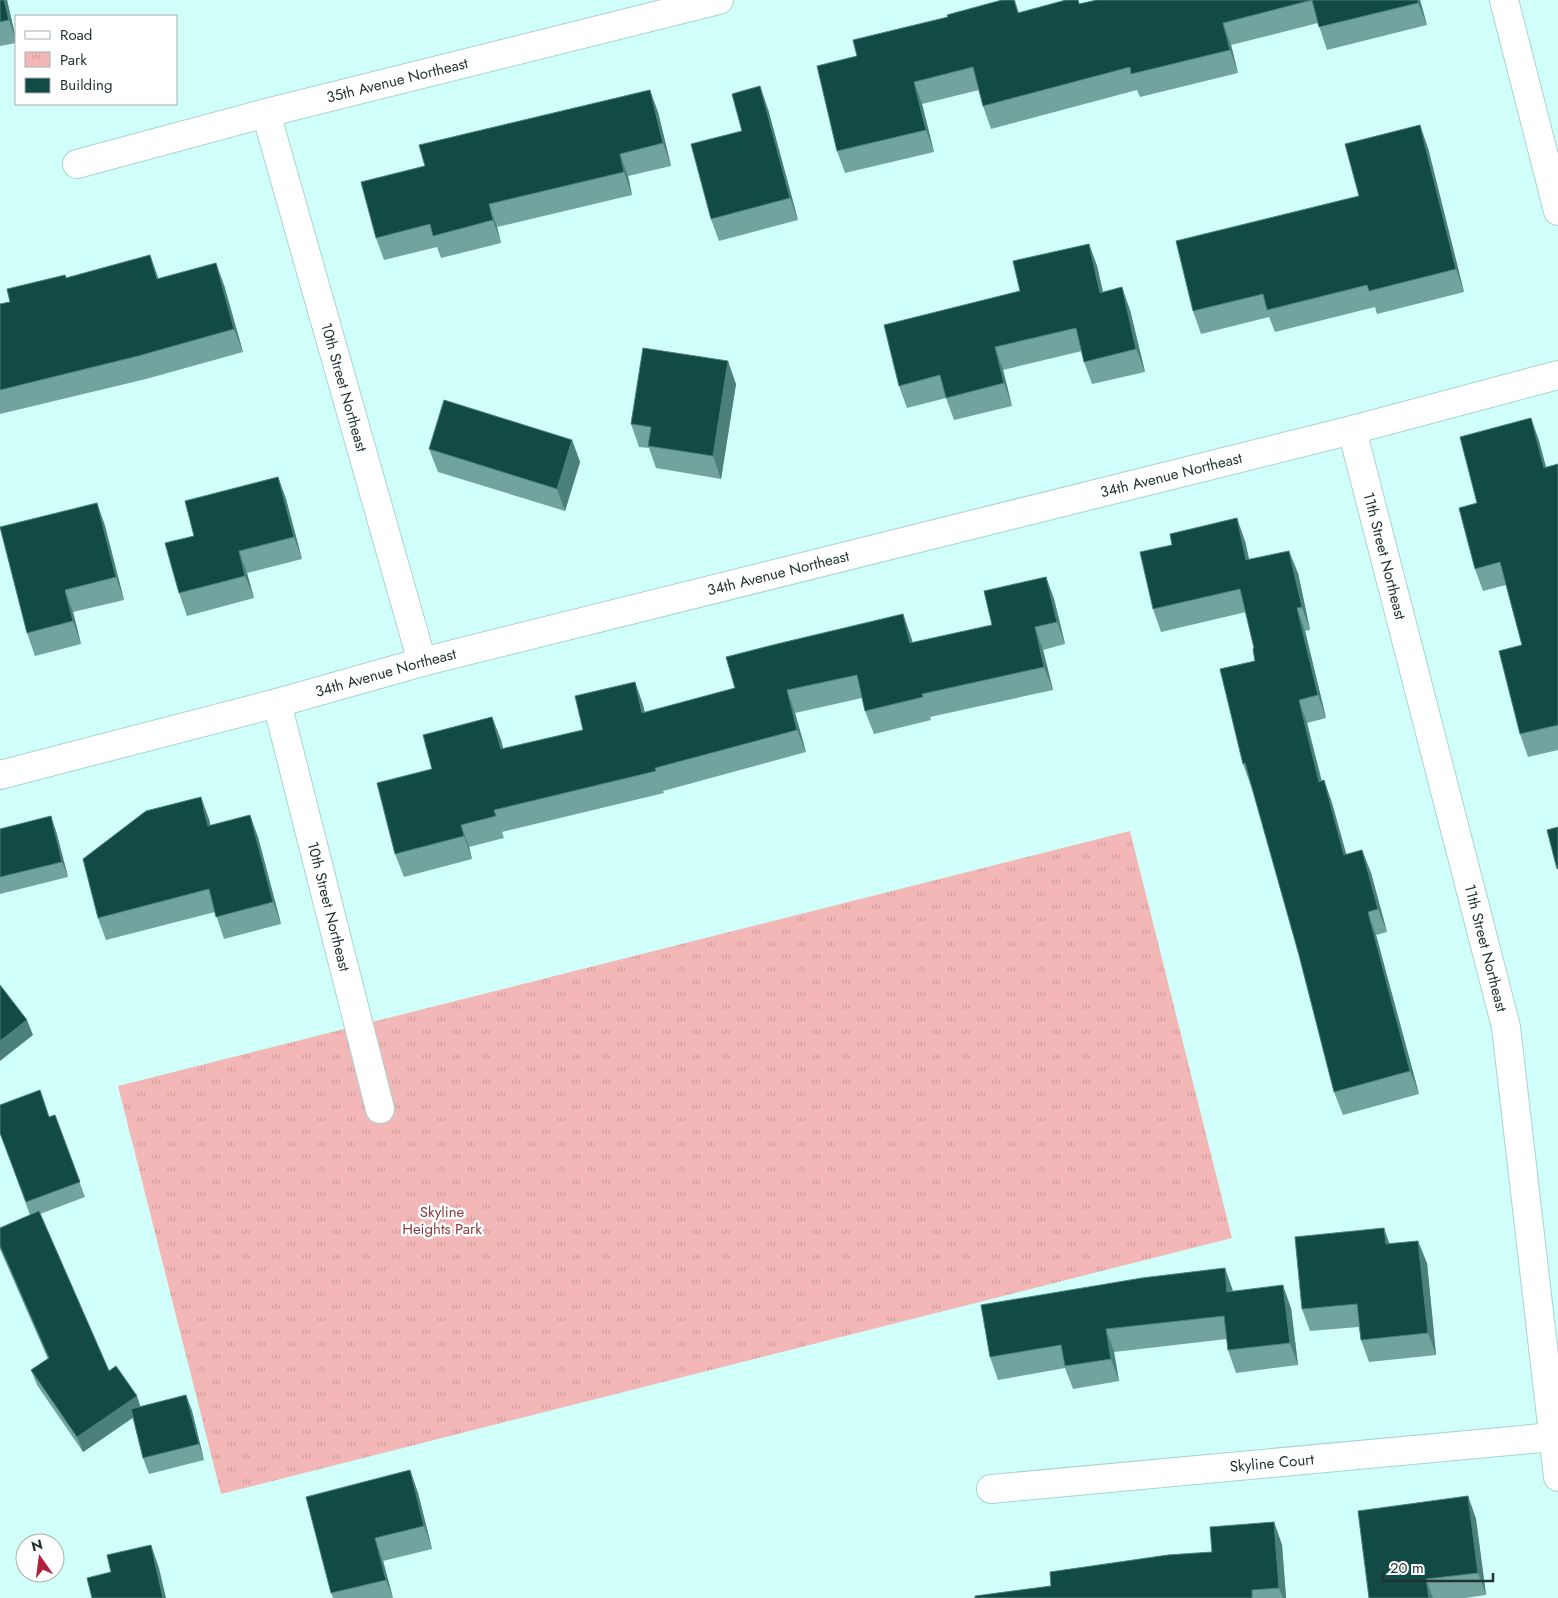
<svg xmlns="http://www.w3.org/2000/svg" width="1558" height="1598" font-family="Jost,sans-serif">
<defs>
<pattern id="park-tufts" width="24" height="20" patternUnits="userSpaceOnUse" patternTransform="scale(1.25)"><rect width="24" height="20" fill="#f3b7b7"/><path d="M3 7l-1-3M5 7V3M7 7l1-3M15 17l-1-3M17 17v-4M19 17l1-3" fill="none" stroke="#d09e9e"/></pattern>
</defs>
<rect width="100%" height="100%" fill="#d1fff9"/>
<path fill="url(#park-tufts)" d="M 1130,831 L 1232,1238 L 221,1494 L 118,1086 Z"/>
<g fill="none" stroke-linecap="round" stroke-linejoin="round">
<g stroke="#a8d4cf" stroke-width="30">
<g id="street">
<path d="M 1504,0 L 1558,211"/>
<path id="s1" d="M 266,113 L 422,662"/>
<path id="s2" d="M 77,164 L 266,113 L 719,0"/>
<path id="s3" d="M 1352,430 L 1506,1027 L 1558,1477"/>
<path id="s4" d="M 277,703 L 380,1109"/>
<path id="s5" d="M 0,775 L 277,703 L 422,662 L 1352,430 L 1558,375"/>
<path id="s6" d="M 991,1489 L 1553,1437"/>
</g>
</g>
<use href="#street" stroke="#fff" stroke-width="28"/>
</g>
<g fill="#72a49f">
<path d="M 0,0 L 7,0 L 16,38 L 16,43 L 0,46 Z"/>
<path d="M 1015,0 L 1019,13 L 1078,0 L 1080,4 L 1097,0 L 1420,0 L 1427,25 L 1327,50 L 1318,23 L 1231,45 L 1238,73 L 1140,97 L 1137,90 L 991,129 L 983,106 L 979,90 L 922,104 L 934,152 L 845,173 L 837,151 L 948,17 Z"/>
<path d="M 768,109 L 798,220 L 719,241 L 711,219 L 742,131 Z"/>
<path d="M 658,112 L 671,166 L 628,176 L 632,195 L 497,227 L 501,243 L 441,258 L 437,247 L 384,260 L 376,238 Z"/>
<path d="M 1428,148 L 1464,292 L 1377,314 L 1375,307 L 1275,332 L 1269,317 L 1201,334 L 1193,311 Z"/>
<path d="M 1089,244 L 1097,266 L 1103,292 L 1130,310 L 1145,372 L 1092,384 L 1084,362 L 1082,351 L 1003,370 L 1012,406 L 954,420 L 946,398 L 907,408 L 899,386 Z"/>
<path d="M 66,278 L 159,279 L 224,285 L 243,352 L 146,379 L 0,414 L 0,304 L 10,302 Z"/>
<path d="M 736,384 L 721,479 L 656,468 L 649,448 L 639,447 L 631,424 Z"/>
<path d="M 1531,418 L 1539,441 L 1546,467 L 1558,464 L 1558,750 L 1528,757 L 1520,734 L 1522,645 L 1506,585 L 1483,591 L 1475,569 L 1477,503 Z"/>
<path d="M 572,440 L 580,462 L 565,511 L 438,472 L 429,449 Z"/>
<path d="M 278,477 L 286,499 L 302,559 L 247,573 L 254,598 L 187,616 L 179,593 L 194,536 Z"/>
<path d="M 97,503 L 105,526 L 124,600 L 73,612 L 81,644 L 35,656 L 27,633 Z"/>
<path d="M 1245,541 L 1249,559 L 1298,573 L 1310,630 L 1305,631 L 1326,718 L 1307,723 L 1322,781 L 1324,780 L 1332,803 L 1346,855 L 1362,850 L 1371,873 L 1387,932 L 1376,935 L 1419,1094 L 1343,1115 L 1334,1092 L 1299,955 L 1252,786 L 1251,786 L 1243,764 L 1255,661 L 1254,648 L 1246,612 L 1161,632 L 1153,609 L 1172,545 Z"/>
<path d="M 1046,577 L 1054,599 L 1065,644 L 1043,650 L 1053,690 L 930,717 L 931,720 L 874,734 L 865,711 L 862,698 L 795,713 L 806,752 L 663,791 L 664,793 L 502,832 L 504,838 L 469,847 L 472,859 L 404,877 L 395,854 L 432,769 L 492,717 L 501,740 L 503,749 L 583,730 L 635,682 L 643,705 L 645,713 L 735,688 L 903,614 L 913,643 L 992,625 Z"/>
<path d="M 209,819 L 210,825 L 258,837 L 281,924 L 224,939 L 215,912 L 106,940 L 98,918 Z"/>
<path d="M 0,829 L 56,831 L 68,877 L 0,894 Z"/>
<path d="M 55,1115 L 85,1197 L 40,1214 L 109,1371 L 141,1407 L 186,1395 L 192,1411 L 204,1460 L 149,1474 L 143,1458 L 133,1418 L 83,1452 L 37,1385 L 31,1370 L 48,1359 L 0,1249 L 0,1228 L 30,1215 L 0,1133 Z"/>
<path d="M 1389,1244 L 1427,1263 L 1436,1355 L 1369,1362 L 1361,1340 L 1359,1327 L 1310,1331 L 1302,1309 Z"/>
<path d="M 1233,1291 L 1291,1308 L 1298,1365 L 1236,1373 L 1228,1350 L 1227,1339 L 1114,1352 L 1119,1381 L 1073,1389 L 1065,1368 L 998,1380 L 990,1357 Z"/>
<path d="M 410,1470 L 418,1493 L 432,1549 L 383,1561 L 393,1598 L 333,1598 L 331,1593 Z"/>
<path d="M 1468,1496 L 1476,1519 L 1486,1595 L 1465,1598 L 1369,1598 Z"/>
<path d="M 1274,1522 L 1282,1545 L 1286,1598 L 975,1598 L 1051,1586 L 1212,1552 Z"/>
</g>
<g fill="#4b807b">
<path d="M 4,0 L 7,0 L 16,40 L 9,20 Z"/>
<path d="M 1418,0 L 1420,0 L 1427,25 L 1418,3 Z"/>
<path d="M 1223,23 L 1231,45 L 1238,73 L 1230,50 Z"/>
<path d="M 914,82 L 922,104 L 934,152 L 926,130 Z"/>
<path d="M 760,86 L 768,109 L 798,220 L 790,198 Z"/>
<path d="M 650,90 L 658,112 L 671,166 L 663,143 Z"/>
<path d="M 1420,125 L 1428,148 L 1464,292 L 1456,269 Z"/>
<path d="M 620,154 L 628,176 L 632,195 L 624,172 Z"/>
<path d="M 489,204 L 497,227 L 501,243 L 493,220 Z"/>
<path d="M 1089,244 L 1097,266 L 1108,315 L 1100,293 Z"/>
<path d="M 150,255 L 158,277 L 165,302 L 157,279 Z"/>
<path d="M 216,263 L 224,285 L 243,352 L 234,329 Z"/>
<path d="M 1122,287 L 1130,310 L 1145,372 L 1136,349 Z"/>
<path d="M 995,347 L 1003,370 L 1012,406 L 1004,383 Z"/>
<path d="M 728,361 L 736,384 L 721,479 L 713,456 Z"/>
<path d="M 1531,418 L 1539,441 L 1552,490 L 1544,468 Z"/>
<path d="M 572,440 L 580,462 L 565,511 L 557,489 Z"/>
<path d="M 278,477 L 286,499 L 302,559 L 294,537 Z"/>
<path d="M 97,503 L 105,526 L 124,600 L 116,577 Z"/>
<path d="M 1237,518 L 1245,541 L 1254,583 L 1246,560 Z"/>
<path d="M 239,551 L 247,573 L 254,598 L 245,576 Z"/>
<path d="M 1289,551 L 1298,573 L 1310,630 L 1302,607 Z"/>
<path d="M 1046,577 L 1054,599 L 1065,644 L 1057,622 Z"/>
<path d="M 65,590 L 73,612 L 81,644 L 73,621 Z"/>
<path d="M 1297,608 L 1305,631 L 1326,718 L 1318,695 Z"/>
<path d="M 903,614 L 911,637 L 918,666 L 910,643 Z"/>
<path d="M 1035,627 L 1043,650 L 1053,690 L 1044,667 Z"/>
<path d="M 635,682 L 643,705 L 650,736 L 642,713 Z"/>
<path d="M 787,690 L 795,713 L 806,752 L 797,730 Z"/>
<path d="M 1299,700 L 1307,723 L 1327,804 L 1319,782 Z"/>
<path d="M 492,717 L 501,740 L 509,772 L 501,749 Z"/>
<path d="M 1324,780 L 1332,803 L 1353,878 L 1344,855 Z"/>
<path d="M 201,797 L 209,819 L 216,848 L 208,826 Z"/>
<path d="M 250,815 L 258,837 L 281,924 L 273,902 Z"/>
<path d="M 51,816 L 56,831 L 68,877 L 62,862 Z"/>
<path d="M 461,825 L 469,847 L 472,859 L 464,836 Z"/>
<path d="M 1362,850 L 1371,873 L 1387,932 L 1378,909 Z"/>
<path d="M 1368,912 L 1376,935 L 1419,1094 L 1410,1071 Z"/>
<path d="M 27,1020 L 33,1035 L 0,1061 L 0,1041 Z"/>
<path d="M 1384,1228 L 1392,1251 L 1386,1244 Z"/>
<path d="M 1418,1241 L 1427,1263 L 1436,1355 L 1428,1333 Z"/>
<path d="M 1225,1268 L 1233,1291 L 1227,1292 Z"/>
<path d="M 1283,1285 L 1291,1308 L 1298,1365 L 1290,1343 Z"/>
<path d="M 1106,1329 L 1114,1352 L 1119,1381 L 1111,1359 Z"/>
<path d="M 186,1395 L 192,1411 L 204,1460 L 199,1444 Z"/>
<path d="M 137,1396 L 142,1411 L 83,1452 L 77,1437 Z"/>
<path d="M 410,1470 L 418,1493 L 432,1549 L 424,1526 Z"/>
<path d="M 1468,1496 L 1476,1519 L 1486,1595 L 1478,1573 Z"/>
<path d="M 1274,1522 L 1282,1545 L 1286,1598 L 1283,1598 L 1279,1588 Z"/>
<path d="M 375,1538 L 383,1561 L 393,1598 L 386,1580 Z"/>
<path d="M 151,1545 L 159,1568 L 166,1598 L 163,1598 Z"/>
<path d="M 1426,1579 L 1433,1598 L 1429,1598 Z"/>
</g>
<g fill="#124a45" stroke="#4b807b">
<path d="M 0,0 L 4,0 L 9,20 L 0,22 Z"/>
<path d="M 1002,0 L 1014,0 L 1018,13 L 1066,0 L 1078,0 L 1079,4 L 1097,0 L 1418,0 L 1418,3 L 1319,27 L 1312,0 L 1223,23 L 1230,50 L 1131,74 L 1130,67 L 983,106 L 973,67 L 914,82 L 926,130 L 837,151 L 817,66 L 857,56 L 853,40 L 948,17 L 947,15 Z"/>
<path d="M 760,86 L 790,198 L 711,219 L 691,144 L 742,131 L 732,94 Z"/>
<path d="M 650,90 L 663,143 L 620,154 L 624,172 L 489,204 L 493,220 L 433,236 L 430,224 L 376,238 L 361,182 L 425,166 L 419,145 Z"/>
<path d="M 1420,125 L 1456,269 L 1369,291 L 1367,285 L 1267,310 L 1263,294 L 1193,311 L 1176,241 L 1359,196 L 1345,144 Z"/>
<path d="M 1089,244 L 1100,293 L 1122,287 L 1136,349 L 1084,362 L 1076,328 L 995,347 L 1004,383 L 946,398 L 940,375 L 899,386 L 884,325 L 1020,291 L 1013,261 Z"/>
<path d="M 150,255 L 157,279 L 216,263 L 234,329 L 138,356 L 0,390 L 0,304 L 10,302 L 7,289 L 65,275 L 66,278 Z"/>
<path d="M 643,348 L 728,361 L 713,456 L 648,446 L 651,427 L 631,424 Z"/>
<path d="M 444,400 L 572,440 L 557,489 L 429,449 Z"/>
<path d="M 1531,418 L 1544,468 L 1558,464 L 1558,725 L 1520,734 L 1499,651 L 1522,645 L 1500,562 L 1475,569 L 1459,508 L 1477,503 L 1460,437 Z"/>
<path d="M 278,477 L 294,537 L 239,551 L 245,576 L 179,593 L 165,543 L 194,536 L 185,501 Z"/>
<path d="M 97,503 L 116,577 L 65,590 L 73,621 L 27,633 L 0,527 Z"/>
<path d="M 1237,518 L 1246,560 L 1289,551 L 1302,607 L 1297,608 L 1318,695 L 1299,700 L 1319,782 L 1324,780 L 1344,855 L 1362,850 L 1378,909 L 1368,912 L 1410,1071 L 1334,1092 L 1299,955 L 1245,763 L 1243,764 L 1220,669 L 1255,661 L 1253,649 L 1254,648 L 1240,589 L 1153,609 L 1140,552 L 1172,545 L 1170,534 Z"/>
<path d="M 1046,577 L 1057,622 L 1035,627 L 1044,667 L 922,694 L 923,697 L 865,711 L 857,675 L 787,690 L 797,730 L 655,768 L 656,771 L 494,810 L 496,816 L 461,825 L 464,836 L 395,854 L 377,783 L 432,769 L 423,735 L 492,717 L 501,749 L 583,730 L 575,696 L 635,682 L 642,713 L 735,688 L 726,657 L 777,644 L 903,614 L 910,643 L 992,625 L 984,591 Z"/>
<path d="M 201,797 L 208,826 L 250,815 L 273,902 L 216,917 L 209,889 L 98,918 L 83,859 L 146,811 Z"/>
<path d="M 51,816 L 62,862 L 0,877 L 0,829 Z"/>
<path d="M 1558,827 L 1558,868 L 1557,869 L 1547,830 Z"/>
<path d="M 0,985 L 27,1020 L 0,1041 Z"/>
<path d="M 40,1090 L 49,1117 L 55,1115 L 80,1182 L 26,1202 L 0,1133 L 0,1105 Z"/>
<path d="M 39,1211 L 109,1371 L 116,1366 L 137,1396 L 77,1437 L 31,1370 L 49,1358 L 0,1246 L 0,1228 Z"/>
<path d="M 1384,1228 L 1386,1244 L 1418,1241 L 1428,1333 L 1361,1340 L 1357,1304 L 1302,1309 L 1295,1237 Z"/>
<path d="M 1225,1268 L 1227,1292 L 1283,1285 L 1290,1343 L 1228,1350 L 1224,1316 L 1106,1329 L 1111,1359 L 1065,1366 L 1061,1345 L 990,1357 L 981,1305 L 1142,1278 Z"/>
<path d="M 186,1395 L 199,1444 L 143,1458 L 131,1409 Z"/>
<path d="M 410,1470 L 424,1526 L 375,1538 L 386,1580 L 331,1593 L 306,1497 Z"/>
<path d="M 1468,1496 L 1478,1573 L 1426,1579 L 1429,1598 L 1369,1598 L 1358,1511 Z"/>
<path d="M 1274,1522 L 1279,1588 L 1252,1590 L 1252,1598 L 975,1598 L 975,1596 L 1051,1586 L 1050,1572 L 1168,1555 L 1212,1552 L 1210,1527 Z"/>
<path d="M 151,1545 L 163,1598 L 92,1598 L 87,1578 L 111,1572 L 107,1555 Z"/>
</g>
<g text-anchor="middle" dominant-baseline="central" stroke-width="5" stroke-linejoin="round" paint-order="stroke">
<g font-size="15" fill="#223432" stroke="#fff">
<text stroke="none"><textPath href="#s2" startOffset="331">35th Avenue Northeast</textPath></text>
<text stroke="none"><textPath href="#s1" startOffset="285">10th Street Northeast</textPath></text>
<text stroke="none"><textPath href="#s5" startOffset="1209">34th Avenue Northeast</textPath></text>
<text stroke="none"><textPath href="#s3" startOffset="130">11th Street Northeast</textPath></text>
<text stroke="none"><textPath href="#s5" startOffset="804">34th Avenue Northeast</textPath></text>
<text stroke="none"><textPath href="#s5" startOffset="399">34th Avenue Northeast</textPath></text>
<text stroke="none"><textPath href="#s4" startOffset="210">10th Street Northeast</textPath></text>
<text stroke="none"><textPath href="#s3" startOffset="535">11th Street Northeast</textPath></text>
<text stroke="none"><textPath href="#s6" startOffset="282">Skyline Court</textPath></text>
</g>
<g font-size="15" fill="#853c40" stroke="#fff">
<text x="442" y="1212">Skyline<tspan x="442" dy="17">Heights Park</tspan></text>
</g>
</g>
<rect x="15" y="15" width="162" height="90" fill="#ffffff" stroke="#a7aead"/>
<rect x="25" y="31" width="25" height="8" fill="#ffffff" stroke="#a7aead"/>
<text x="60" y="40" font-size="15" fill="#223432">Road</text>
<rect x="25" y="52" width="25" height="15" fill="url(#park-tufts)" stroke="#a7aead"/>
<text x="60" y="65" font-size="15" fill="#223432">Park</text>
<rect x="25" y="78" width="25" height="15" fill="#124a45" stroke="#a7aead"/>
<text x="60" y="90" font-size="15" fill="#223432">Building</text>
<g transform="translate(40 1558) rotate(346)"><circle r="24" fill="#ffffff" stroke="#a7aead"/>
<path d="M0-4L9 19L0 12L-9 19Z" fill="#b21f39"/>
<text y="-8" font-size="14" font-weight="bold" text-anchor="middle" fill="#223432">N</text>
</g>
<path d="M1383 1573v8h110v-8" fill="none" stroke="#223432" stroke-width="2.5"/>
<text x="1390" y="1573" font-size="15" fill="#223432" stroke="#ffffff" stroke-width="4" paint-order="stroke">20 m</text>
</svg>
